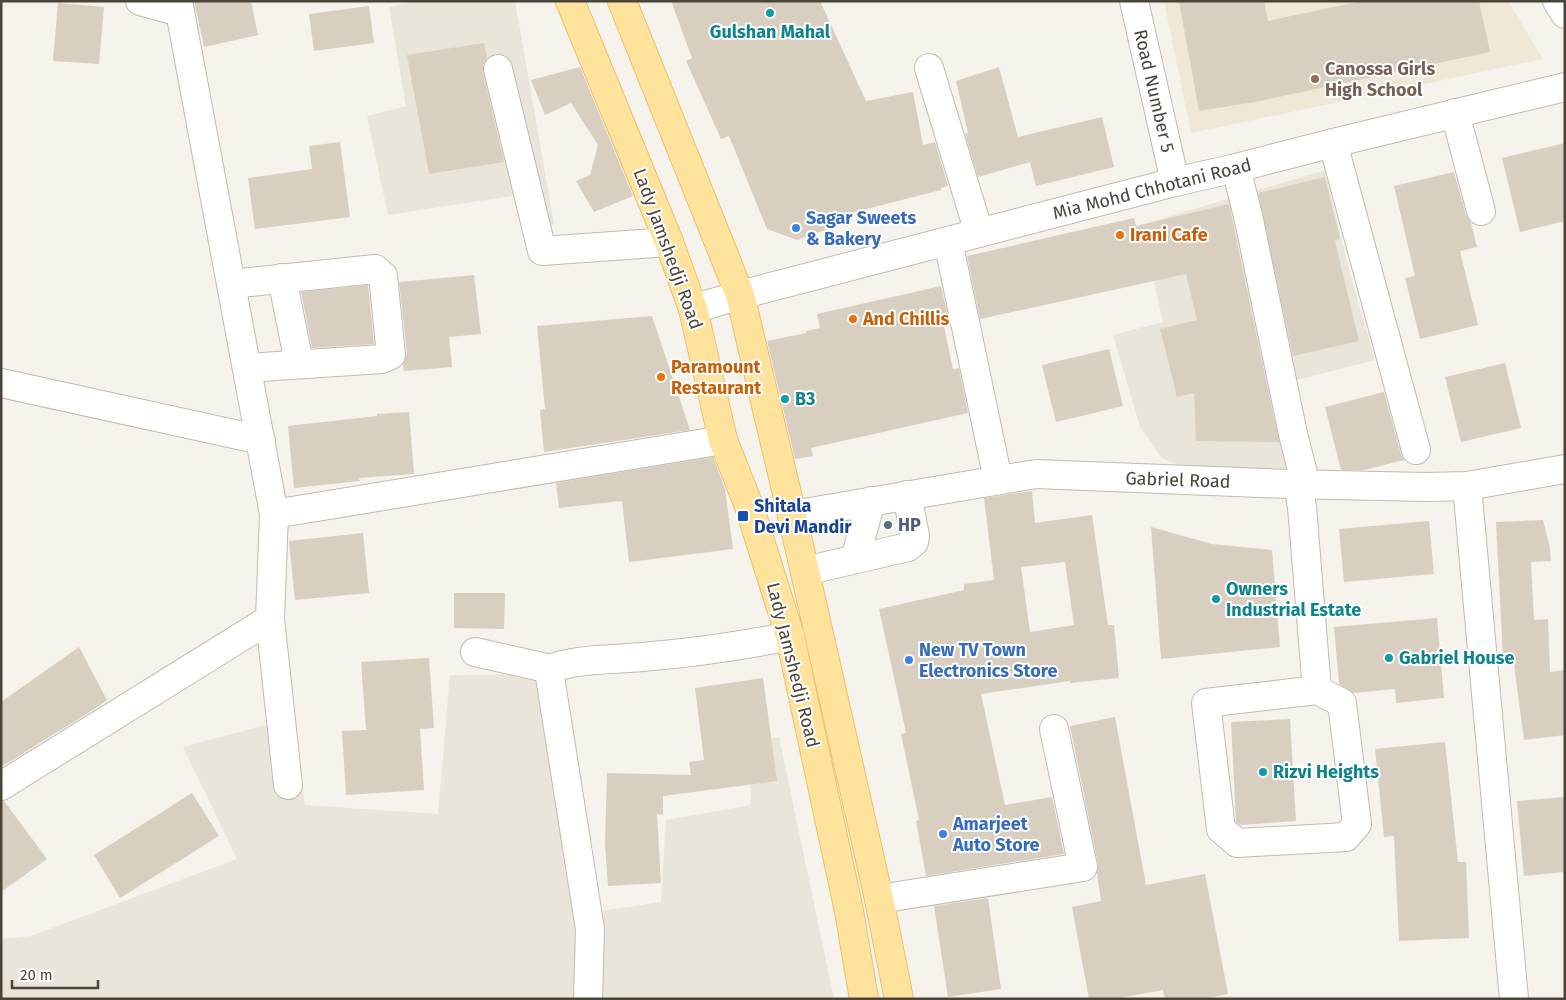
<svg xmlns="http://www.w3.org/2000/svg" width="1566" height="1000" font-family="'Fira Sans',sans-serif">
<rect width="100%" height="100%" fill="#f6f3ec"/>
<g fill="#eae5da">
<path d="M 416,1 L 515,1 L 554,224 L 522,227 L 519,195 L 388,215 L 367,116 L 406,106 L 389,7 Z"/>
<path d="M 1325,170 L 1349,270 L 1375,360 L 1289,382 L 1314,479 L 1191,472 L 1162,458 L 1140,427 L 1113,335 L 1163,322 L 1141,225 Z"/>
<path d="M 562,674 L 581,914 L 661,902 L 666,820 L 751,805 L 749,742 L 779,737 L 834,999 L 1,999 L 1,939 L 31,936 L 237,859 L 183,747 L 291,718 L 305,805 L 438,814 L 450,675 Z"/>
</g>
<path fill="#efe8d6" d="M 1164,1 L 1508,1 L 1543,59 L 1191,133 Z"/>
<g fill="#d8cfc1" fill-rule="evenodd">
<path d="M 194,1 L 251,1 L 258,35 L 204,47 Z"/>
<path d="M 671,1 L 820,1 L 866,101 L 913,92 L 923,145 L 935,142 L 948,186 L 941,188 L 941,190 L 831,218 L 834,227 L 797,240 L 767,229 L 729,136 L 721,139 L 686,61 L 692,58 Z"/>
<path d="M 1179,1 L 1264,1 L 1268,21 L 1362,1 L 1479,1 L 1490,52 L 1255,102 L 1199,111 Z"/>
<path d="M 58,3 L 104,7 L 99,64 L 53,61 Z"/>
<path d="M 369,6 L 374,43 L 314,51 L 309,14 Z"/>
<path d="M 484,43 L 487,59 L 483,65 L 483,73 L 504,162 L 429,174 L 407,55 Z"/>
<path d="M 580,67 L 633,196 L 594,212 L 576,181 L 590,175 L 598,145 L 571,103 L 545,115 L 531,80 Z"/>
<path d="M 999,67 L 1018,137 L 1102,117 L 1114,167 L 1036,186 L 1030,162 L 978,177 L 965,134 L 968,133 L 956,81 Z"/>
<path d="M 340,142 L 350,217 L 255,229 L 248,178 L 312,169 L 309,146 Z"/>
<path d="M 1565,143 L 1565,221 L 1520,232 L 1502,158 Z"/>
<path d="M 1454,172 L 1466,215 L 1471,223 L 1477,247 L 1460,251 L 1478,325 L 1420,339 L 1405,278 L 1415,276 L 1394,186 Z"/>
<path d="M 1325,177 L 1340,239 L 1335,241 L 1359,341 L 1293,356 L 1258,193 Z"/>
<path d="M 1229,204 L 1279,442 L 1196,441 L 1194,393 L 1177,397 L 1160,329 L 1197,320 L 1186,274 L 980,319 L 967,256 L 1134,218 L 1136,226 Z"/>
<path d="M 474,275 L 481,334 L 449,337 L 452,367 L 404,371 L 403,364 L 407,353 L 399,282 Z"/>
<path d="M 368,285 L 374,344 L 312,348 L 301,292 Z"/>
<path d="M 941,286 L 950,325 L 944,327 L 953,369 L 959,368 L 968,413 L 811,448 L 813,456 L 795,459 L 767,341 L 806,333 L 806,331 L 820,328 L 817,314 Z"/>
<path d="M 652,316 L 690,430 L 544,452 L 540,410 L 545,409 L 537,326 Z"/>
<path d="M 1109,349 L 1123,406 L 1056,422 L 1042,365 Z"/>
<path d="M 1505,363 L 1521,428 L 1461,442 L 1445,377 Z"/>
<path d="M 1384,392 L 1401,454 L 1404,460 L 1364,470 L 1341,470 L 1325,407 Z"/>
<path d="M 409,412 L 414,474 L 359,478 L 360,481 L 294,488 L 288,426 L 377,416 L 377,414 Z"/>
<path d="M 713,457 L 725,489 L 733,549 L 629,562 L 622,501 L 559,508 L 556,483 Z"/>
<path d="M 1032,491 L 1035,523 L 1092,515 L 1108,625 L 1114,625 L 1119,678 L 1070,683 L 1070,681 L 981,694 L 1005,805 L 1052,797 L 1064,854 L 926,876 L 916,821 L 919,820 L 901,734 L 906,733 L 879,609 L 964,590 L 964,584 L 994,580 L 984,498 ZM 1065,562 L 1074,625 L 1030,632 L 1021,567 Z"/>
<path d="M 1543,520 L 1550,548 L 1551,561 L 1531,562 L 1534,620 L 1548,619 L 1550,672 L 1565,670 L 1565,735 L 1524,740 L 1513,657 L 1503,658 L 1496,522 Z"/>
<path d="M 1429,521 L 1434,574 L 1344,582 L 1339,529 Z"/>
<path d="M 1151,527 L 1212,544 L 1272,550 L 1280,647 L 1161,659 Z"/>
<path d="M 363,533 L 369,593 L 295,600 L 289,541 Z"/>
<path d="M 454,593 L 505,593 L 504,629 L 454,628 Z"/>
<path d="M 1437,618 L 1444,698 L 1396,703 L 1395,689 L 1353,693 L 1339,684 L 1334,627 Z"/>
<path d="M 79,647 L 107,700 L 93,710 L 1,767 L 1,702 Z"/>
<path d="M 429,658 L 434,728 L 420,729 L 424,790 L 346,795 L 342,731 L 366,730 L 361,662 Z"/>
<path d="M 763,678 L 777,781 L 663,796 L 663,815 L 657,814 L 661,883 L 608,886 L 605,844 L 607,773 L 691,775 L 689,762 L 704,760 L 695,688 Z"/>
<path d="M 1115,717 L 1146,885 L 1205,874 L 1228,994 L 1203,999 L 1165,999 L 1163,990 L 1114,999 L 1089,999 L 1072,907 L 1101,901 L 1097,874 L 1098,864 L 1070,726 Z"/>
<path d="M 1290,719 L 1296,821 L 1240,825 L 1236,822 L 1231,722 Z"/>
<path d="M 1445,742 L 1458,862 L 1466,862 L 1469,938 L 1399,941 L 1394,836 L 1384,837 L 1375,749 Z"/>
<path d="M 192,793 L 219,836 L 120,898 L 94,855 Z"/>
<path d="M 1565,797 L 1565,872 L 1524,876 L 1517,801 Z"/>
<path d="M 4,801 L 47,859 L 1,892 L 1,802 Z"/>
<path d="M 988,898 L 1001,989 L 948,997 L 934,906 Z"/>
</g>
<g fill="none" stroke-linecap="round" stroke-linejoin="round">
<g stroke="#c2bbae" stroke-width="30">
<g id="minor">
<path d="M 140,1 L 180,12"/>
<path d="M 1134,1 L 1175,182"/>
<path d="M 1557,1 L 1565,14"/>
<path d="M 929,68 L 979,233"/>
<path d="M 498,69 L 542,251 L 669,242"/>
<path d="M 1455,113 L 1481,211"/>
<path d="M 1333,143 L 1416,450"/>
<path d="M 1236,168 L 1249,220 L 1293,434 L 1306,485"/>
<path d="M 948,241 L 998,480"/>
<path d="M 282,278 L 299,363"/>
<path d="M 231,284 L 375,269 L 383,276 L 391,355 L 382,359 L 247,368"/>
<path d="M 693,309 L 740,295 L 1175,182 L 1236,168 L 1333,143 L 1565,87"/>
<path d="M 1,383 L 261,440"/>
<path d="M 1298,485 L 1302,507 L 1317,690 L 1342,703 L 1357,824 L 1346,837 L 1237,843 L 1221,829 L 1206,703 L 1317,690"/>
<path d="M 1467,486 L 1514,999"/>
<path d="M 274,514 L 723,440"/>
<path d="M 792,515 L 1036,474 L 1288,484 L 1426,487 L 1467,486 L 1565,469"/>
<path d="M 855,559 L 871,501"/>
<path d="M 805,571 L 908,547 L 914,542 L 915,536 L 907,495"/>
<path d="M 270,619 L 288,785"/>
<path d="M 475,652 L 542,667 L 547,670 L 550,677 L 590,929 L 588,999"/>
<path d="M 547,670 C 576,658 611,660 642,657 C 691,653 741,646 790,636"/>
<path d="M 1,786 L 270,619 L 274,514 L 178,1"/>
<path d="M 879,899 L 1083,867 L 1054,729"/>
</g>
</g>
<g stroke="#e6c16a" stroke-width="30">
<g id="major">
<path d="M 570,1 L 669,242 L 693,309 L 723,440 L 749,506 L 790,636 L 849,911 L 864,999"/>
<path d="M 622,1 L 740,295 L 792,515 L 879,899 L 899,999"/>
</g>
</g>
<use href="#minor" stroke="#fff" stroke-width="28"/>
<use href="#major" stroke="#ffe39c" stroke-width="28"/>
</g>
<g fill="#0f9aa8" stroke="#fff" stroke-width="2">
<circle cx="770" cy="13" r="5"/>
<circle cx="785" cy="399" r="5"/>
<circle cx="1216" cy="599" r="5"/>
<circle cx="1389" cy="658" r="5"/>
<circle cx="1263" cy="772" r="5"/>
</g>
<circle fill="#8d6e63" stroke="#fff" stroke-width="2" cx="1315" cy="79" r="5"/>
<g fill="#3f7fe0" stroke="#fff" stroke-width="2">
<circle cx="796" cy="228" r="5"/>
<circle cx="909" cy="660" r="5"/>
<circle cx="943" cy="834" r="5"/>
</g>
<g fill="#e8710a" stroke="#fff" stroke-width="2">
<circle cx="1120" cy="235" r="5"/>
<circle cx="853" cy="319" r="5"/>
<circle cx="661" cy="377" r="5"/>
</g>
<rect fill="#1a4fb4" stroke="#fff" stroke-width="2" x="737" y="510" width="12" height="12" rx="2.5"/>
<circle fill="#5c6f8a" stroke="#fff" stroke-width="2" cx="888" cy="525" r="5"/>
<g text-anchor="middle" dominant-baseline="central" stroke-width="4" stroke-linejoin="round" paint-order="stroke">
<g font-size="18" font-weight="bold" fill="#0d838f" stroke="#fff" text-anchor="start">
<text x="770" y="32" text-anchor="middle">Gulshan Mahal</text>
<text x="795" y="399">B3</text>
<text x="1226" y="589">Owners<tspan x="1226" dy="21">Industrial Estate</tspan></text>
<text x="1399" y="658">Gabriel House</text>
<text x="1273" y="772">Rizvi Heights</text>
</g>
<g font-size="18" font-weight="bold" fill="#785e54" stroke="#fff" text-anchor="start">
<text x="1325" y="69">Canossa Girls<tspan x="1325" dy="21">High School</tspan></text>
</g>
<g font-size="18" fill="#4b4439" stroke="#fff">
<text transform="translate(1154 91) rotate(77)">Road Number 5</text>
<text transform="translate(1152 189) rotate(-14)">Mia Mohd Chhotani Road</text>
<text transform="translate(668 249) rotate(70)">Lady Jamshedji Road</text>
<text transform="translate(1178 480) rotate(2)">Gabriel Road</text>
<text transform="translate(793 665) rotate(76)">Lady Jamshedji Road</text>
</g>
<g font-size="18" font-weight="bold" fill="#366cbe" stroke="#fff" text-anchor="start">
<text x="806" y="218">Sagar Sweets<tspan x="806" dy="21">&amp; Bakery</tspan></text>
<text x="919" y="650">New TV Town<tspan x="919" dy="21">Electronics Store</tspan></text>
<text x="953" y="824">Amarjeet<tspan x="953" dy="21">Auto Store</tspan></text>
</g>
<g font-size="18" font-weight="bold" fill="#c56008" stroke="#fff" text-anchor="start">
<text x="1130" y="235">Irani Cafe</text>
<text x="863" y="319">And Chillis</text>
<text x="671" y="367">Paramount<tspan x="671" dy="21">Restaurant</tspan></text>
</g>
<g font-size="18" font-weight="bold" fill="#164399" stroke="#fff" text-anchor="start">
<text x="754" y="506">Shitala<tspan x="754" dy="21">Devi Mandir</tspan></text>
</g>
<g font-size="18" font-weight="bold" fill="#4e5e75" stroke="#fff" text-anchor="start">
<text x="898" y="525">HP</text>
</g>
</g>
<rect width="1566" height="1000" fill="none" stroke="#4b4439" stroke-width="5"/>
<path d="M12 980v8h86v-8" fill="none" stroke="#4b4439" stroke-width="2.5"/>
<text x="20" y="980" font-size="15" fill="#4b4439" stroke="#ffffff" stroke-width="4" paint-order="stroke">20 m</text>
</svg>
